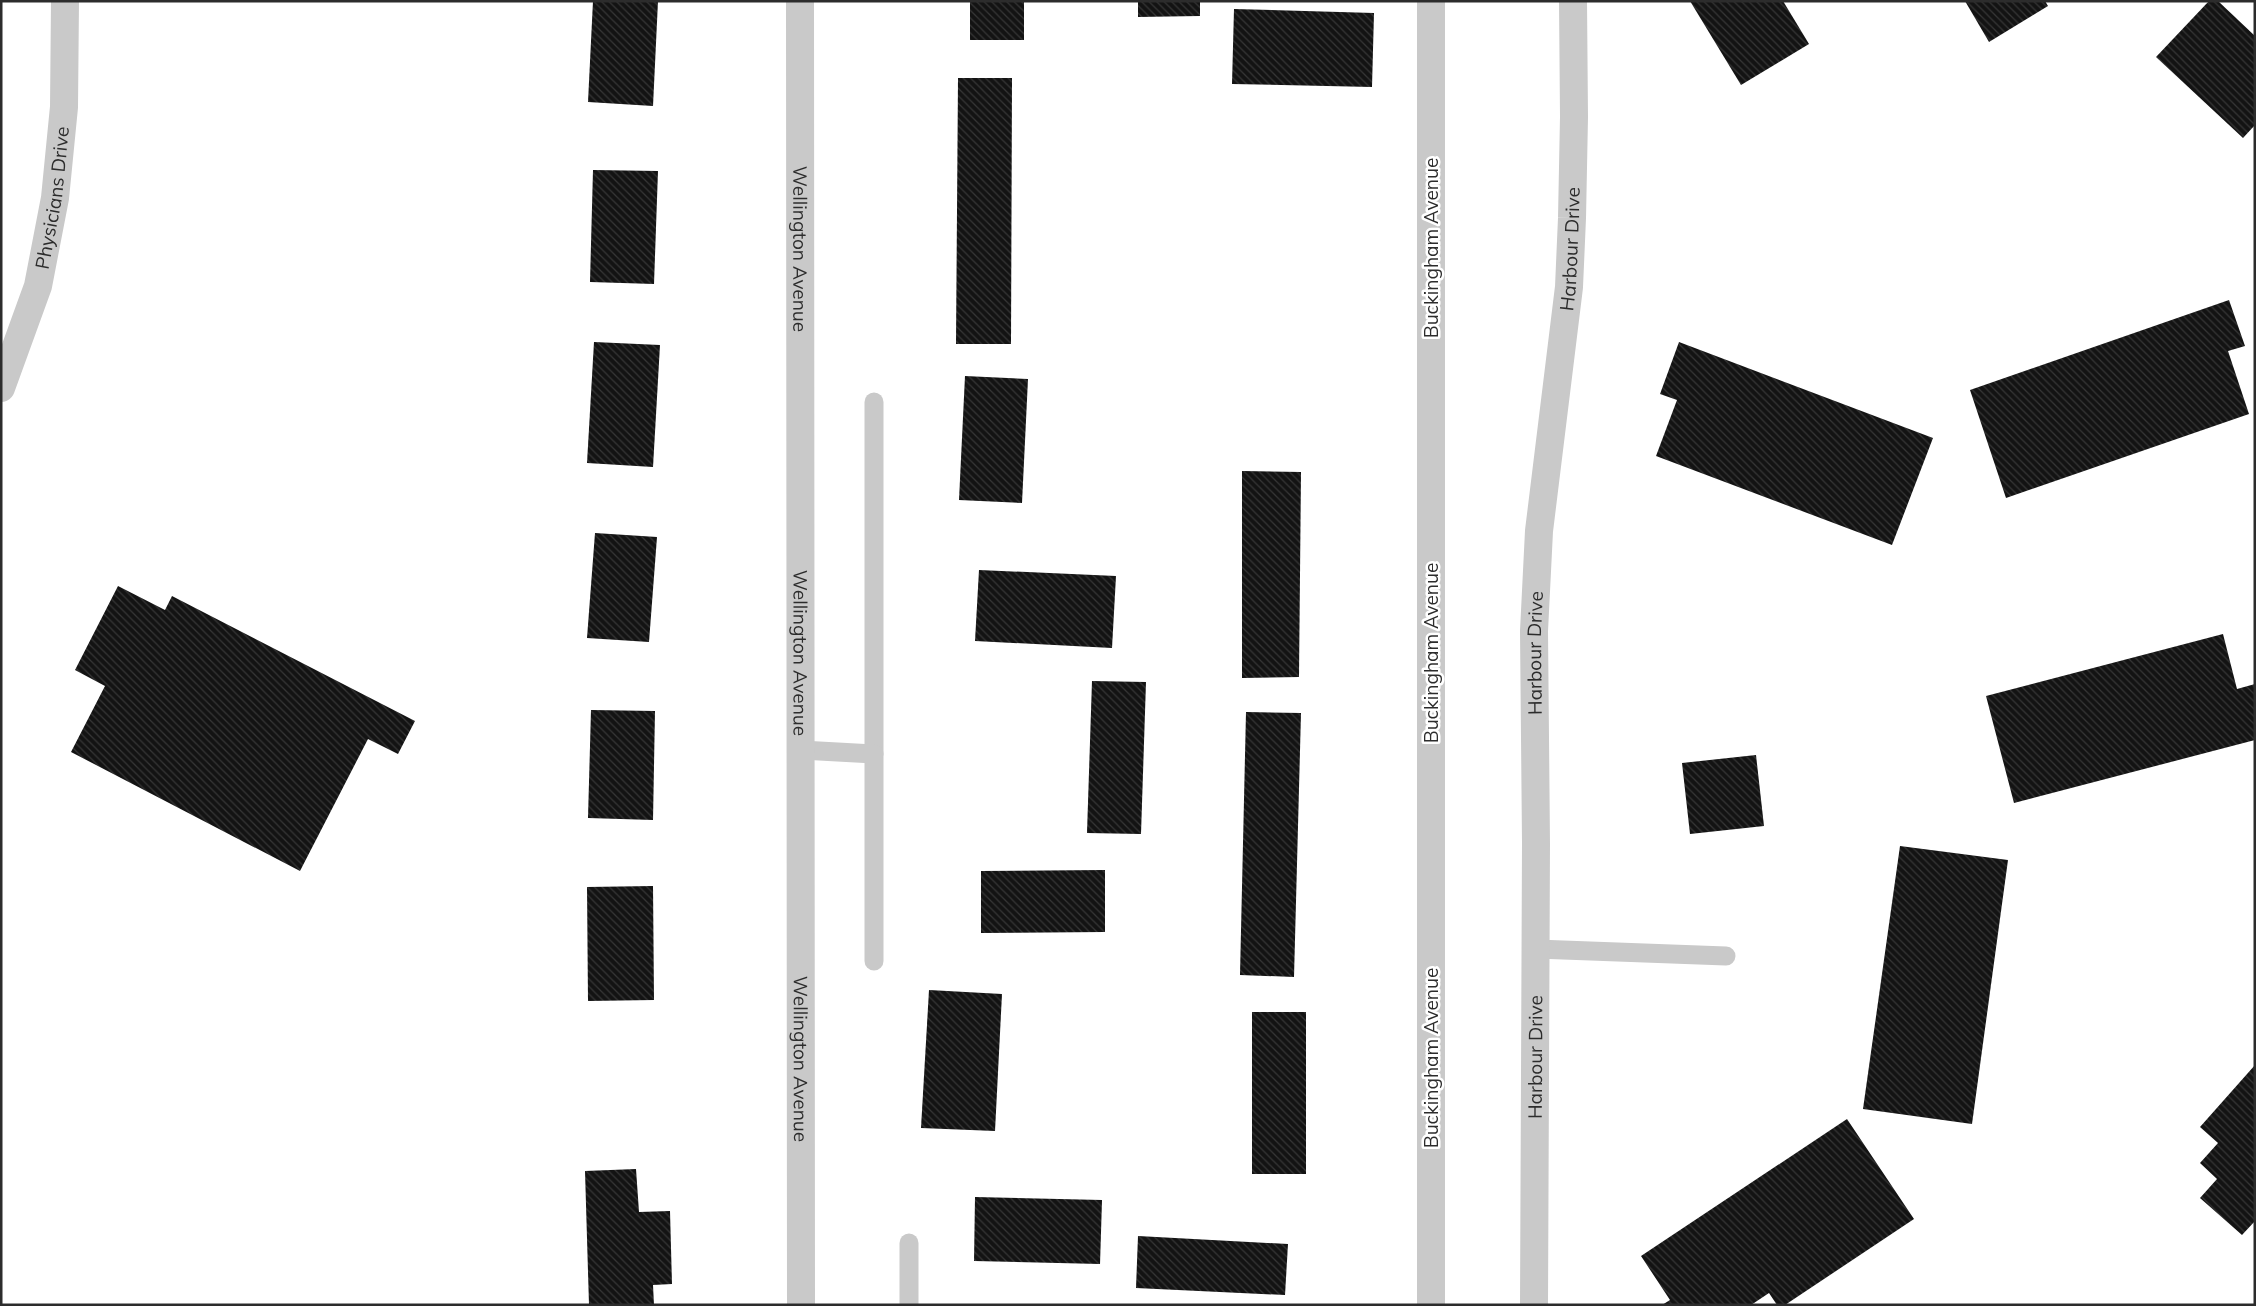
<svg xmlns="http://www.w3.org/2000/svg" width="2256" height="1306" font-family="Mulish,sans-serif">
<defs>
<pattern id="building-back-hatch" width="6" height="6" patternUnits="userSpaceOnUse" patternTransform="scale(1.25)"><rect width="6" height="6" fill="#131313"/><path d="M-1 5l2 2M0 0l6 6M5-1l2 2" fill="none" stroke="#363636"/></pattern>
</defs>
<rect width="100%" height="100%" fill="#fff"/>
<g fill="url(#building-back-hatch)">
<path d="M 593,1 L 658,1 L 653,106 L 588,102 Z"/>
<rect x="970" y="1" width="54" height="39"/>
<path d="M 1138,1 L 1200,1 L 1200,16 L 1138,17 Z"/>
<path d="M 1690,1 L 1783,1 L 1809,44 L 1741,85 Z"/>
<path d="M 1965,1 L 2045,1 L 2048,6 L 1989,42 Z"/>
<path d="M 2209,1 L 2218,1 L 2255,36 L 2255,125 L 2243,138 L 2156,57 Z"/>
<path d="M 1234,9 L 1374,13 L 1372,87 L 1232,84 Z"/>
<path d="M 958,78 L 1012,78 L 1011,344 L 956,344 Z"/>
<path d="M 593,170 L 658,171 L 654,284 L 590,282 Z"/>
<path d="M 2229,300 L 2245,346 L 2228,351 L 2249,414 L 2006,498 L 1970,390 Z"/>
<path d="M 594,342 L 660,345 L 653,467 L 587,463 Z"/>
<path d="M 1679,342 L 1933,438 L 1892,545 L 1656,456 L 1677,400 L 1660,394 Z"/>
<path d="M 965,376 L 1028,379 L 1022,503 L 959,500 Z"/>
<path d="M 1242,471 L 1301,472 L 1299,677 L 1242,678 Z"/>
<path d="M 595,533 L 657,537 L 649,642 L 587,638 Z"/>
<path d="M 979,570 L 1116,576 L 1112,648 L 975,641 Z"/>
<path d="M 118,586 L 165,610 L 172,596 L 415,721 L 398,754 L 368,739 L 300,871 L 71,752 L 105,686 L 75,670 Z"/>
<path d="M 2223,634 L 2237,689 L 2255,684 L 2255,740 L 2014,803 L 1986,696 Z"/>
<path d="M 1092,681 L 1146,682 L 1141,834 L 1087,833 Z"/>
<path d="M 591,710 L 655,711 L 653,820 L 588,818 Z"/>
<path d="M 1246,712 L 1301,713 L 1294,977 L 1240,975 Z"/>
<path d="M 1756,755 L 1764,826 L 1690,834 L 1682,763 Z"/>
<path d="M 1900,846 L 2008,860 L 1972,1124 L 1863,1109 Z"/>
<path d="M 1105,870 L 1105,932 L 981,933 L 981,871 Z"/>
<path d="M 653,886 L 654,1000 L 588,1001 L 587,887 Z"/>
<path d="M 929,990 L 1002,994 L 995,1131 L 921,1128 Z"/>
<rect x="1252" y="1012" width="54" height="162"/>
<path d="M 2255,1065 L 2255,1221 L 2242,1235 L 2200,1198 L 2217,1179 L 2200,1163 L 2218,1143 L 2200,1127 Z"/>
<path d="M 1847,1119 L 1914,1219 L 1785,1305 L 1777,1305 L 1769,1293 L 1751,1305 L 1662,1305 L 1670,1300 L 1641,1256 Z"/>
<path d="M 636,1169 L 639,1212 L 670,1211 L 672,1284 L 653,1285 L 654,1305 L 589,1305 L 585,1171 Z"/>
<path d="M 975,1197 L 1102,1200 L 1100,1264 L 974,1261 Z"/>
<path d="M 1138,1236 L 1288,1244 L 1285,1295 L 1136,1288 Z"/>
</g>
<g fill="none" stroke-linecap="round" stroke-linejoin="round">
<g stroke="#c9c9c9" stroke-width="19">
<path d="M 874,402 L 874,961"/>
<path d="M 801,750 L 874,754"/>
<path d="M 1536,949 L 1726,956"/>
<path d="M 909,1305 L 909,1243"/>
</g>
<g stroke="#c9c9c9" stroke-width="28">
<path d="M 1431,1 L 1431,1305"/>
<path id="s1" d="M 1,388 L 38,286 L 55,198 L 64,107 L 65,1"/>
<path id="s2" d="M 1534,1305 L 1536,843 L 1534,631 L 1539,531 L 1569,287 L 1572,218 L 1574,117 L 1573,1"/>
</g>
<path stroke="#c9c9c9" stroke-width="28" id="s3" d="M 800,1 L 801,1305"/>
</g>
<g text-anchor="middle" dominant-baseline="central" stroke-width="5" stroke-linejoin="round" paint-order="stroke">
<g font-size="19" fill="#2c2c2c" stroke="#fff">
<text stroke="none"><textPath href="#s1" startOffset="198">Physicians Drive</textPath></text>
<text stroke="none"><textPath href="#s3" startOffset="248">Wellington Avenue</textPath></text>
<text transform="translate(1431 248) rotate(-90)">Buckingham Avenue</text>
<text stroke="none"><textPath href="#s2" startOffset="1058">Harbour Drive</textPath></text>
<text stroke="none"><textPath href="#s2" startOffset="652">Harbour Drive</textPath></text>
<text stroke="none"><textPath href="#s3" startOffset="652">Wellington Avenue</textPath></text>
<text transform="translate(1431 653) rotate(-90)">Buckingham Avenue</text>
<text stroke="none"><textPath href="#s2" startOffset="248">Harbour Drive</textPath></text>
<text stroke="none"><textPath href="#s3" startOffset="1058">Wellington Avenue</textPath></text>
<text transform="translate(1431 1058) rotate(-90)">Buckingham Avenue</text>
</g>
</g>
<rect width="2256" height="1306" fill="none" stroke="#2c2c2c" stroke-width="5"/>
</svg>
